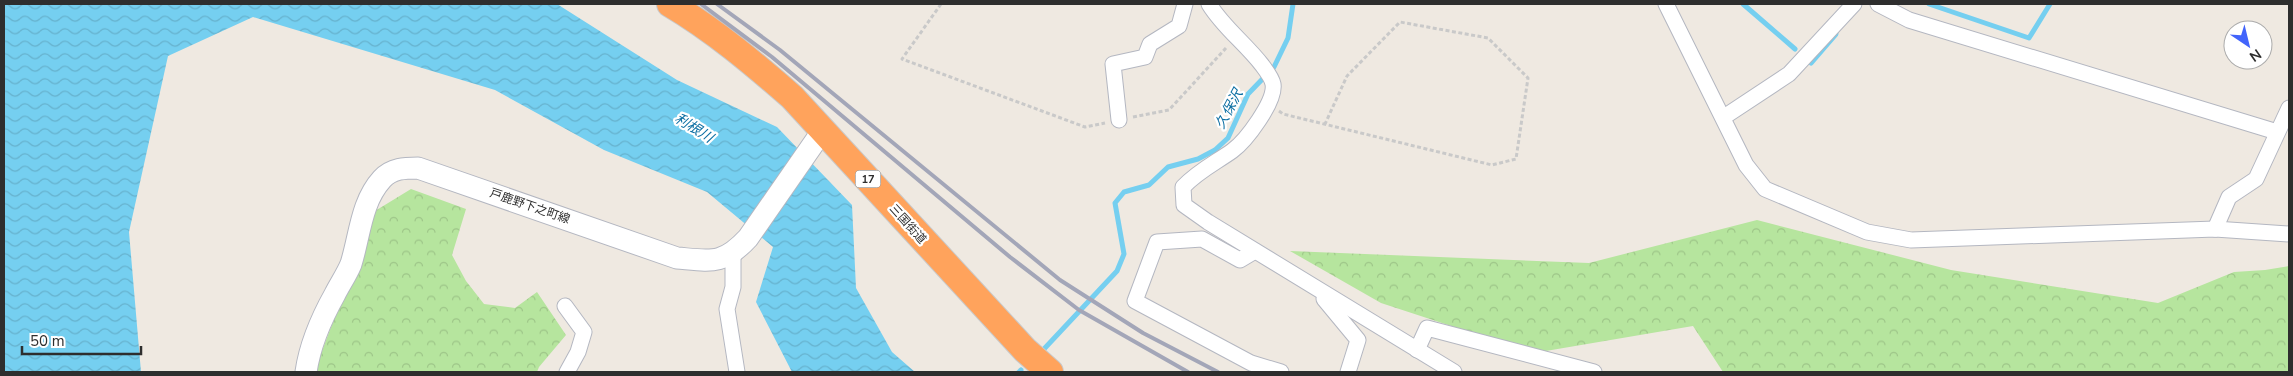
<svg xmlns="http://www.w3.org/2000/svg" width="2293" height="376" font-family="'Nunito Sans','Noto Sans JP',sans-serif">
<defs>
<pattern id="forest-crowns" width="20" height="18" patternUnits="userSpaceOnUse" patternTransform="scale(1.25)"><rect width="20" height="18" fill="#b6e59e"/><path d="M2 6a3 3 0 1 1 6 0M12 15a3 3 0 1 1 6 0" fill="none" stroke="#9dc588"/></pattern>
<pattern id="water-waves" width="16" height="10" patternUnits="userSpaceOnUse" patternTransform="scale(1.25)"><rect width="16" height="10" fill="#75cff0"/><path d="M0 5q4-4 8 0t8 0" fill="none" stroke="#66b2ce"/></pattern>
</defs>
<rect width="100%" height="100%" fill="#efe9e1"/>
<g fill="url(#forest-crowns)">
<path d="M 411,189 L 466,209 L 452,255 L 466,281 L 484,304 L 515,308 L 537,292 L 566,335 L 539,367 L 537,372 L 314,372 L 375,211 Z"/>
<path d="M 1757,220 L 1951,270 L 2158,303 L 2234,272 L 2265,270 L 2289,266 L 2289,372 L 1723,372 L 1693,326 L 1534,353 L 1381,303 L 1290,251 L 1589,263 Z"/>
</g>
<path fill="url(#water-waves)" d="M 4,4 L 557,4 L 677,80 L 777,127 L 852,205 L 856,288 L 892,352 L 915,372 L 792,372 L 756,302 L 773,247 L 707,192 L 604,150 L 495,90 L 253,17 L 168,56 L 129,232 L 141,372 L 4,372 Z"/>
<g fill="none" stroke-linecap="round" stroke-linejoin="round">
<g stroke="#75cff0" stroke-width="5">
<path d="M 1743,4 L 1795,49"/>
<path d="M 1929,4 L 2029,38 L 2050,4"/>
<path d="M 1811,63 L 1836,34"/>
<path d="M 1044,349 L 1117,271 L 1124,254 L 1115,203 L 1124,192 L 1149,185 L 1168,167 L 1198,159 L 1215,150 L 1228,138 L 1248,94 L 1274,67 L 1288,38 L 1293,4"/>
<path d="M 1019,372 L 1021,370"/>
</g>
<g stroke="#b4b7c1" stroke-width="17">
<g id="street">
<path d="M 1209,4 C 1223,27 1245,43 1262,65 C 1265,69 1272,78 1273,84 C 1276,101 1246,141 1232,151 C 1215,163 1198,171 1183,187 L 1184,205 L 1208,222 L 1454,372"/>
<path d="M 1666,4 L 1746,165 L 1765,189 L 1867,232 L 1911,240 L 2215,229 L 2289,234"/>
<path d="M 1878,4 L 1909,20 L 2277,132"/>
<path d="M 1724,117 L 1789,74 L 1854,4"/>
<path d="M 1119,120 L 1113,64 L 1145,57 L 1150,44 L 1179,26 L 1185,4"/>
<path d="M 2215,229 L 2229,197 L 2256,179 L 2289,108"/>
<path d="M 1255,251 L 1240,260 L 1202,239 L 1157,242 L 1135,301 L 1251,363 L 1281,372"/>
<path d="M 733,253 L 733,287 L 727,309 L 737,372"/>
<path d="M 1324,299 L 1358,340 L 1348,372"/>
<path d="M 565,306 L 584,332 L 578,352 L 567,372"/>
<path d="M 1417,350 L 1427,328 L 1594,372"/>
</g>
</g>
<g stroke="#b4b7c1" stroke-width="23">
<path id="secondary" d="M 306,372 C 310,344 321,319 335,294 C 340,284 347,274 351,264 C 360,235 361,202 382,179 C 392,168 405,168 418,168 L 677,258 C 712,261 723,265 748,238 L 823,130"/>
</g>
<g stroke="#c9c9c9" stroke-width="28">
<path id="highway" d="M 670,4 C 714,30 753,63 792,97 L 1025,350 L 1050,372"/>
</g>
<g stroke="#c9c9c9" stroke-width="3" stroke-dasharray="4 2.5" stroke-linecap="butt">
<path d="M 941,4 L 902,59 L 1085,127 L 1105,123"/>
<path d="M 1279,111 L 1283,114 L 1492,165 L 1516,159 L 1528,78 L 1488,38 L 1400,22 L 1347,76 L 1325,124"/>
<path d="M 1133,117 L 1169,110 L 1226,48"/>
</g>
<use href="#street" stroke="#fff" stroke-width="15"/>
<use href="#secondary" stroke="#fff" stroke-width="21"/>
<use href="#highway" stroke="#ffa35c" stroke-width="26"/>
<g stroke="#a3a6b8" stroke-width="4">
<path d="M 701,4 L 772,57 L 1010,257 L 1079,310 L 1188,372"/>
<path d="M 717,4 L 780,50 L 1060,280 L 1143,333 L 1218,372"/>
</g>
</g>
<g text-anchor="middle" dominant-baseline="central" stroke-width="4.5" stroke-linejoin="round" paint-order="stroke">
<rect fill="#fff" stroke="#6d6d6d" stroke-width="1" x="855.5" y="170.5" width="25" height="17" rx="4"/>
<g font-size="11" font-weight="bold" fill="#2e2e2e">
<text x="868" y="179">17</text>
</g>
<g font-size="12" fill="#2e2e2e" stroke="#fff">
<text transform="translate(530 206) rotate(19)">戸鹿野下之町線</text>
<text transform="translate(908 224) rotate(48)">三国街道</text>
</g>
<g font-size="14" font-style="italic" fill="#0d6fa3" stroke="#fff">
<text transform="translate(1229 109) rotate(-62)">久保沢</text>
<text transform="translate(694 128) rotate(32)">利根川</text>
</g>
</g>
<rect width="2293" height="376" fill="none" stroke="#2e2e2e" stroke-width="10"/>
<g transform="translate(2248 45) rotate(145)"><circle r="24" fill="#ffffff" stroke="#ababab"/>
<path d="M0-4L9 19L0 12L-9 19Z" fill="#4264fb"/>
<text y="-8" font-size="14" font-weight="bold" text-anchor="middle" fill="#2e2e2e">N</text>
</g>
<path d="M22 346v8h119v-8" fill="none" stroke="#2e2e2e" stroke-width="2.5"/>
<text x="30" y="346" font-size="15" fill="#2e2e2e" stroke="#ffffff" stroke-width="4" paint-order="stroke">50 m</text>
</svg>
